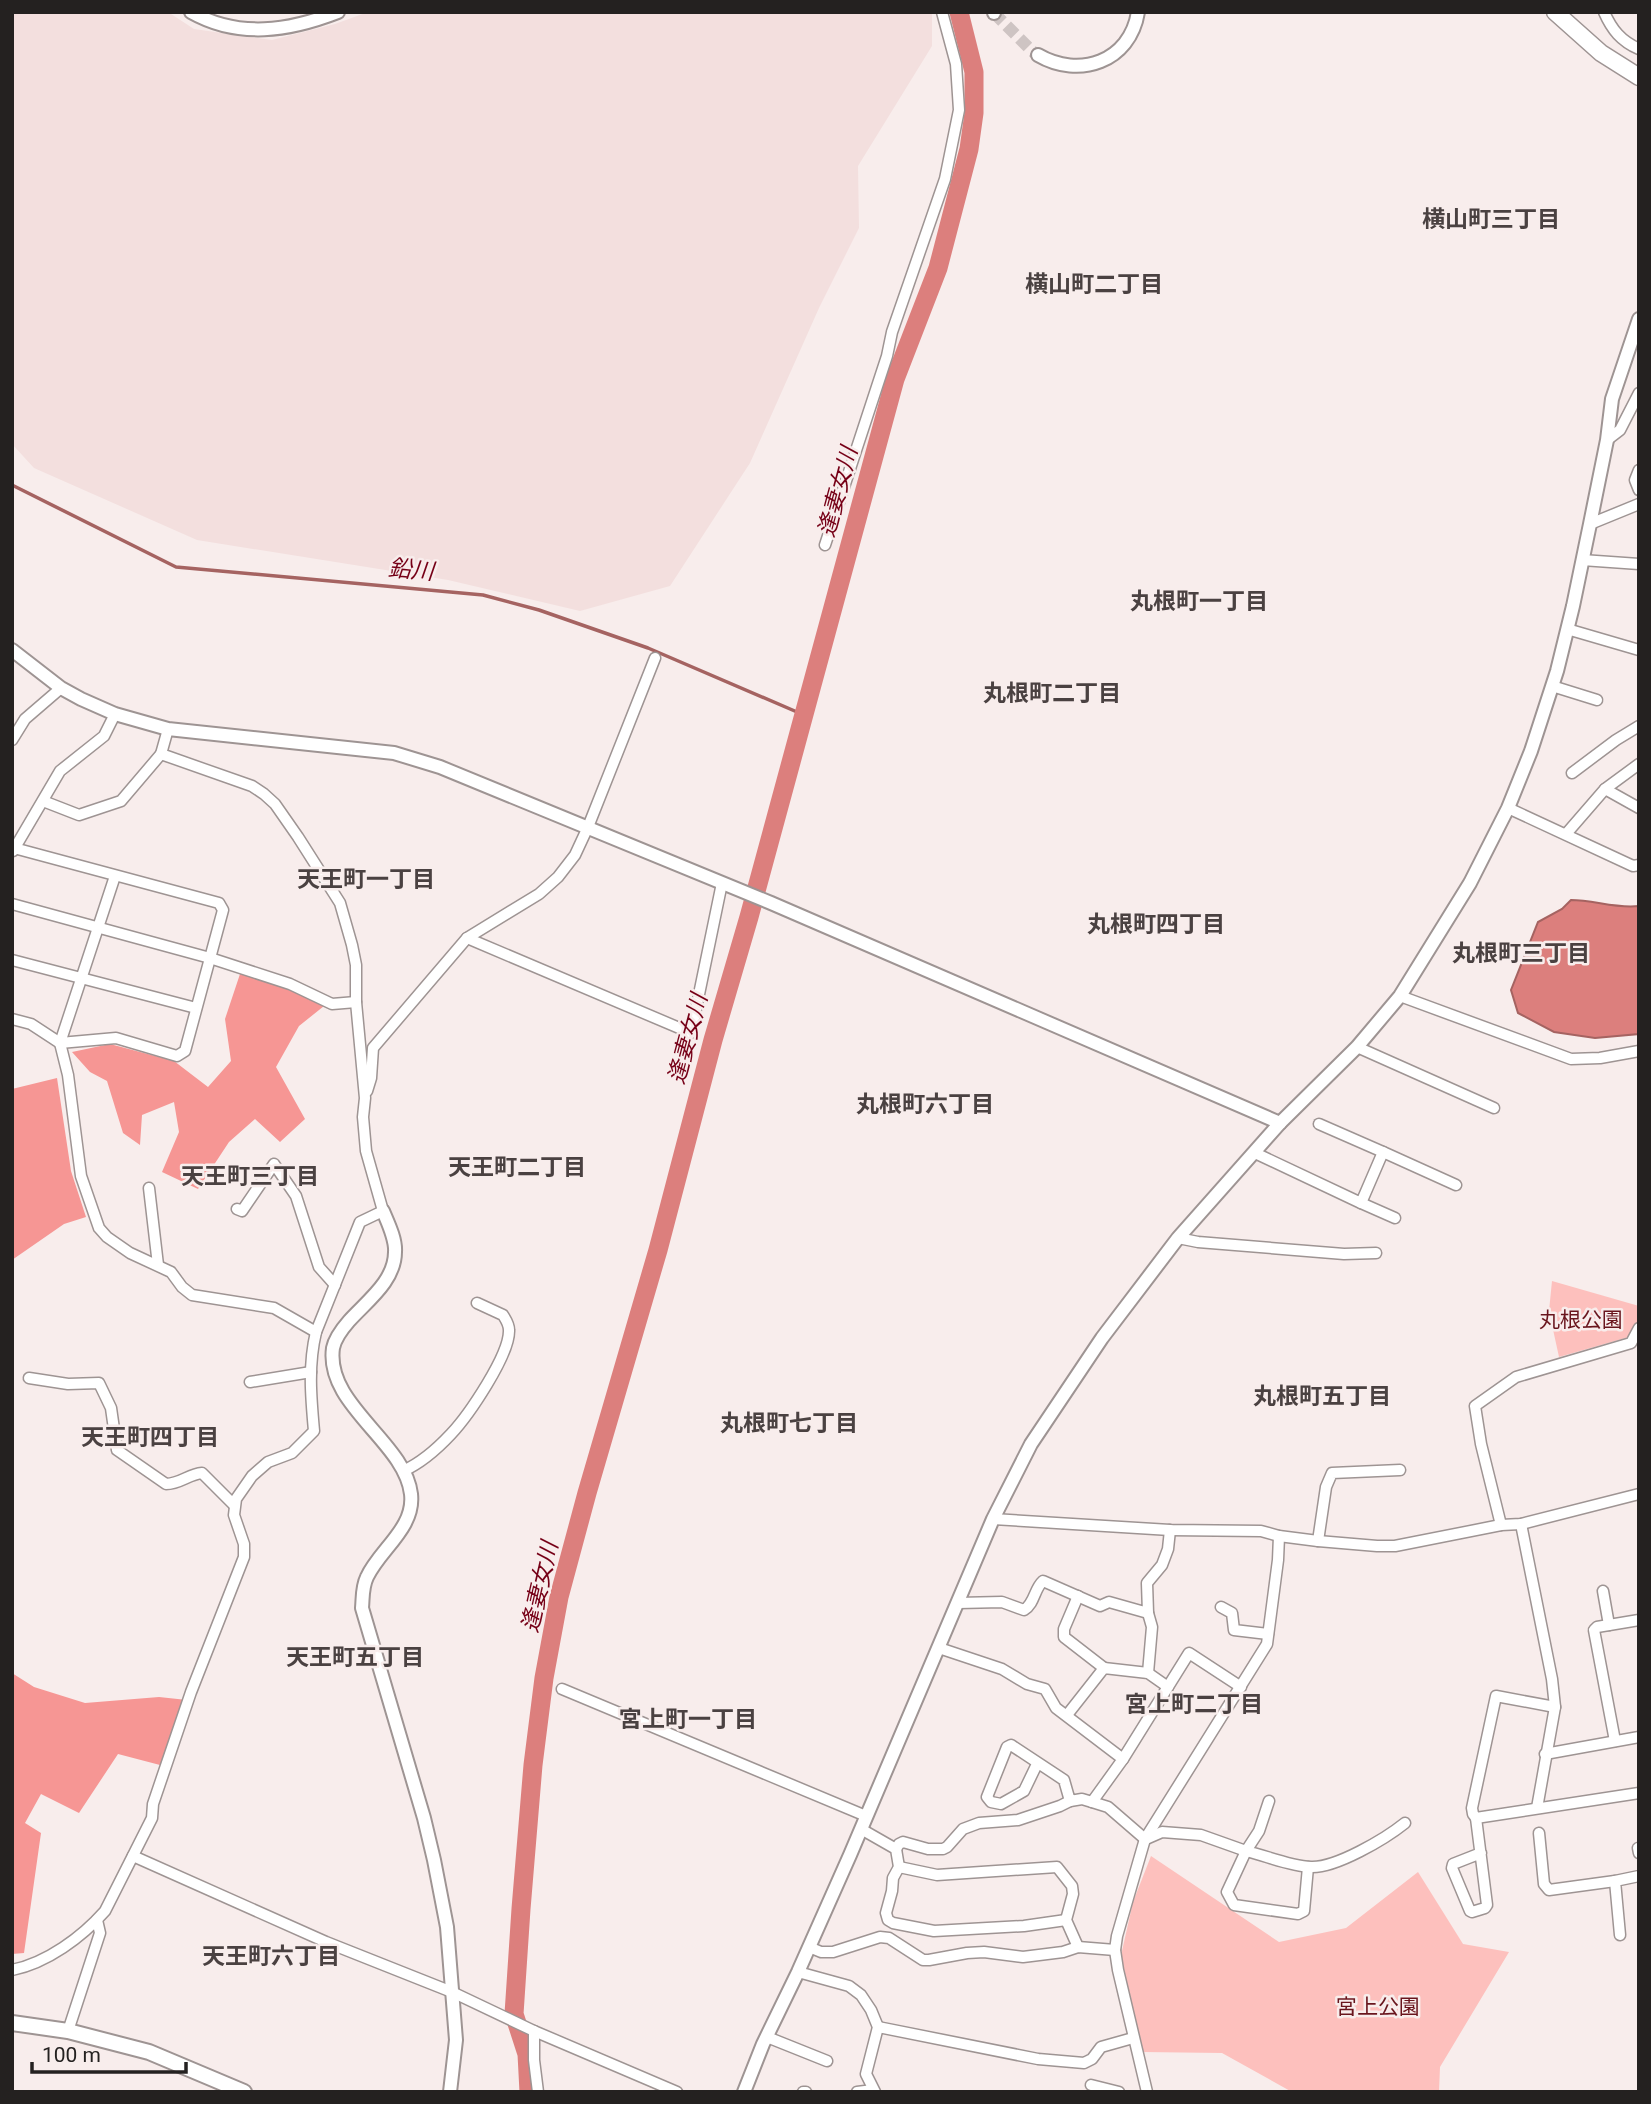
<svg xmlns="http://www.w3.org/2000/svg" width="1651" height="2104" font-family="Roboto,'Noto Sans JP',sans-serif">
<rect width="100%" height="100%" fill="#f8edec"/>
<path fill="#f3dfde" d="M 12,12 L 168,12 L 194,29 L 272,40 L 335,24 L 368,12 L 932,12 L 932,46 L 858,166 L 859,228 L 819,308 L 750,463 L 670,586 L 580,611 L 448,580 L 197,540 L 34,468 L 12,444 Z"/>
<g fill="#fdc0bd">
<path d="M 1552,1281 L 1639,1306 L 1639,1320 L 1629,1337 L 1559,1357 L 1549,1311 Z"/>
<path d="M 1151,1856 L 1279,1942 L 1346,1928 L 1418,1872 L 1463,1944 L 1509,1952 L 1440,2067 L 1439,2092 L 1292,2092 L 1222,2053 L 1142,2052 L 1120,1960 L 1133,1902 Z"/>
</g>
<g fill="#f69694">
<path d="M 241,971 L 291,986 L 324,1006 L 299,1026 L 276,1067 L 305,1119 L 280,1142 L 255,1119 L 229,1142 L 198,1189 L 162,1172 L 179,1132 L 174,1102 L 142,1115 L 140,1145 L 123,1133 L 107,1081 L 90,1072 L 72,1052 L 110,1044 L 174,1061 L 208,1087 L 231,1061 L 225,1019 Z"/>
<path d="M 57,1078 L 71,1171 L 86,1217 L 64,1224 L 12,1260 L 12,1089 Z"/>
<path d="M 12,1673 L 34,1687 L 85,1703 L 159,1697 L 187,1700 L 160,1765 L 118,1754 L 79,1813 L 41,1794 L 25,1823 L 41,1833 L 24,1953 L 12,1954 Z"/>
</g>
<path fill="#dc7f7d" stroke="#a56361" stroke-width="2" d="M 1571,900 C 1594,900 1616,909 1639,906 L 1639,1034 L 1595,1038 L 1554,1032 L 1518,1013 L 1511,990 L 1538,922 L 1562,909 Z"/>
<g fill="none" stroke-linecap="round" stroke-linejoin="round">
<path stroke="#a56361" stroke-width="3.5" d="M 12,485 L 176,567 L 483,595 L 539,610 L 648,648 L 804,715"/>
<path stroke="#dc7f7d" stroke-width="19" d="M 529,2092 L 527,2054 L 514,2014 L 521,1909 L 533,1765 L 544,1678 L 559,1597 L 587,1493 L 658,1250 L 713,1040 L 749,917 L 895,379 L 938,268 L 969,149 L 974,113 L 974,72 L 959,12"/>
<path stroke="#cec4c3" stroke-width="12" stroke-dasharray="12 6" stroke-linecap="butt" d="M 994,13 L 1032,51 L 1038,55"/>
<g stroke="#9e9493" stroke-width="13">
<g id="minor">
<path d="M 1604,12 C 1612,30 1621,41 1639,49"/>
<path d="M 1607,440 L 1620,430 L 1639,393"/>
<path d="M 1639,470 L 1635,480 L 1639,490"/>
<path d="M 1590,524 L 1639,504"/>
<path d="M 825,545 L 887,356 L 892,332 L 945,179 L 959,110 L 956,64 L 942,12"/>
<path d="M 1582,560 L 1639,564"/>
<path d="M 1567,629 L 1639,650"/>
<path d="M 1552,686 L 1597,700"/>
<path d="M 12,740 L 25,719 L 61,688"/>
<path d="M 1572,773 L 1616,740 L 1639,726"/>
<path d="M 1605,789 L 1639,808"/>
<path d="M 43,801 L 79,815 L 121,801 L 161,754"/>
<path d="M 1508,808 L 1633,866 L 1639,865"/>
<path d="M 1566,834 L 1605,789 L 1639,764"/>
<path d="M 13,851 L 60,771 L 104,736 L 115,714"/>
<path d="M 115,876 L 60,1043 L 68,1075 L 81,1176 L 99,1228 L 107,1237 L 130,1253 L 171,1272 L 182,1287 L 192,1295 L 274,1308 L 316,1332"/>
<path d="M 12,904 L 210,958 L 290,984 L 332,1004 L 356,1002"/>
<path d="M 467,938 L 691,1033 L 722,883"/>
<path d="M 12,960 L 196,1008"/>
<path d="M 1400,996 L 1571,1059 L 1600,1058 L 1639,1051"/>
<path d="M 12,1019 L 31,1024 L 60,1043 L 116,1038 L 177,1056 L 185,1051 L 223,910 L 219,903 L 14,848"/>
<path d="M 1357,1047 L 1494,1108"/>
<path d="M 367,1091 L 371,1078 L 373,1048 L 467,938 L 539,894 L 558,877 L 575,855 L 588,827 L 655,658"/>
<path d="M 1319,1124 L 1383,1152"/>
<path d="M 1255,1153 L 1361,1203 L 1383,1152 L 1456,1185"/>
<path d="M 149,1188 L 158,1265"/>
<path d="M 1361,1203 L 1395,1218"/>
<path d="M 237,1209 L 242,1211 L 274,1164 L 296,1196 L 319,1267 L 335,1285"/>
<path d="M 1178,1238 L 1198,1242 L 1344,1254 L 1376,1253"/>
<path d="M 29,1378 L 68,1384 L 99,1383 L 111,1408 L 117,1450 L 166,1484 C 180,1484 189,1474 202,1473 L 234,1505"/>
<path d="M 250,1382 L 311,1372"/>
<path d="M 403,1471 C 421,1463 437,1449 451,1434 C 468,1416 510,1355 509,1330 C 509,1324 506,1320 503,1315 L 477,1303"/>
<path d="M 993,1519 L 1170,1530 L 1261,1531 L 1279,1536 L 1318,1541 L 1377,1546 L 1395,1546 L 1501,1525 L 1521,1524 L 1639,1494"/>
<path d="M 1521,1524 L 1552,1679 L 1555,1707 L 1537,1808"/>
<path d="M 1501,1525 L 1481,1444 L 1475,1406 L 1516,1377 L 1631,1343 L 1639,1328"/>
<path d="M 1318,1541 L 1326,1487 L 1332,1473 L 1400,1470"/>
<path d="M 1603,1591 L 1609,1625"/>
<path d="M 1078,1596 L 1064,1629 L 1064,1637 L 1104,1668"/>
<path d="M 958,1603 L 1002,1602 L 1024,1610 C 1035,1603 1034,1589 1043,1581 L 1100,1606 L 1109,1602 L 1148,1613 L 1147,1583 L 1162,1565 L 1168,1549 L 1170,1530"/>
<path d="M 1221,1607 L 1232,1613 L 1234,1630 L 1268,1634"/>
<path d="M 939,1648 L 1002,1669 L 1027,1684 L 1045,1689 L 1056,1708 L 1123,1759 L 1092,1802 L 1108,1807 L 1145,1839"/>
<path d="M 1148,1673 L 1152,1627 L 1148,1613"/>
<path d="M 562,1689 L 866,1816"/>
<path d="M 1555,1707 L 1496,1696 L 1472,1808 L 1473,1814 L 1476,1818 L 1639,1793"/>
<path d="M 1067,1715 L 1104,1668 L 1148,1673 L 1168,1687"/>
<path d="M 1615,1741 L 1594,1630 L 1597,1627 L 1639,1620"/>
<path d="M 1545,1754 L 1639,1737"/>
<path d="M 1123,1759 L 1189,1653 L 1241,1687"/>
<path d="M 1037,1764 L 1024,1791 L 1001,1804 L 991,1802 L 987,1797 L 1007,1747 L 1011,1745 L 1064,1780 L 1070,1801 L 1082,1799 L 1092,1802"/>
<path d="M 1269,1801 L 1259,1831 L 1246,1851 C 1267,1856 1290,1866 1311,1867 C 1336,1868 1385,1839 1405,1823"/>
<path d="M 1476,1818 L 1487,1905 L 1485,1908 L 1472,1912 L 1470,1911 L 1452,1868 L 1453,1864 L 1481,1853"/>
<path d="M 861,1829 L 896,1849 L 899,1867 L 893,1878 L 892,1891 L 886,1913 L 888,1920 L 893,1923 L 934,1931 L 1024,1926 L 1066,1920"/>
<path d="M 1539,1833 L 1544,1884 L 1549,1890 L 1615,1881"/>
<path d="M 1146,1839 L 1162,1832 L 1201,1835 L 1246,1851 L 1227,1892 L 1234,1905 L 1298,1914 L 1304,1911 L 1308,1867"/>
<path d="M 1638,1848 L 1639,1853"/>
<path d="M 896,1849 L 899,1844 L 903,1842 L 928,1849 L 943,1849 L 947,1847 L 963,1829 L 979,1823 L 1018,1820 L 1060,1806 L 1070,1801"/>
<path d="M 133,1856 L 326,1942 L 452,1992 L 534,2031 L 677,2092"/>
<path d="M 899,1867 L 937,1875 L 1057,1867 L 1072,1886 L 1073,1894 L 1066,1920 L 1078,1947"/>
<path d="M 1620,1935 L 1615,1881 L 1639,1876"/>
<path d="M 809,1947 L 821,1952 L 833,1952 L 880,1937 L 889,1938 L 923,1960 L 929,1960 L 967,1953 L 984,1952 L 1023,1957 L 1063,1952 L 1078,1947 L 1115,1950"/>
<path d="M 12,1970 C 47,1963 82,1937 105,1911 L 152,1818 L 153,1804 L 191,1692 L 244,1557 L 244,1544 L 234,1515 L 236,1499 L 252,1476 L 268,1462 L 292,1453 L 314,1431 C 311,1398 308,1365 316,1332 L 360,1222 L 383,1211 L 366,1151 L 363,1117 L 365,1098 L 356,1002 L 356,965 L 352,945 L 340,903 L 298,837 L 275,804 L 264,794 L 252,786 L 161,754 L 168,729"/>
<path d="M 798,1972 L 849,1986 L 861,1995 L 871,2010 L 878,2027 L 866,2074 L 875,2092"/>
<path d="M 878,2027 L 1038,2059 L 1084,2063 L 1092,2059 L 1101,2047 L 1133,2038"/>
<path d="M 68,2031 L 100,1933 L 97,1920"/>
<path d="M 534,2031 L 534,2060 L 538,2092"/>
<path d="M 767,2037 L 827,2061"/>
<path d="M 1091,2085 L 1119,2092"/>
<path d="M 803,2092 L 806,2092"/>
<path d="M 857,2092 L 873,2090"/>
<path d="M 1147,2092 L 1118,1970 L 1115,1950 L 1117,1936 L 1145,1839 L 1267,1644 L 1278,1560 L 1279,1536"/>
</g>
</g>
<g stroke="#9e9493" stroke-width="16">
<g id="tertiary">
<path d="M 191,12 C 239,39 289,31 338,12"/>
<path d="M 994,12 L 994,13"/>
<path d="M 1038,55 C 1079,79 1130,62 1138,12"/>
<path d="M 12,650 L 61,688 L 81,699 L 115,714 L 168,729 L 394,753 L 440,767 L 771,903 L 1280,1123"/>
<path d="M 383,1211 C 388,1223 396,1239 395,1252 C 395,1281 367,1301 349,1321 C 342,1329 335,1338 333,1348 C 325,1405 405,1442 411,1494 C 415,1528 380,1549 367,1577 C 362,1587 363,1597 362,1608 L 424,1818 L 434,1860 L 447,1927 L 456,2040 L 450,2092"/>
<path d="M 744,2092 L 763,2044 L 798,1972 L 850,1855 L 993,1519 L 1031,1444 L 1102,1338 L 1178,1238 L 1280,1123 L 1357,1047 L 1400,996 L 1470,883 L 1508,808 L 1531,751 L 1557,671 L 1573,606 L 1590,524 L 1607,440 L 1612,399 L 1639,319"/>
</g>
</g>
<g stroke="#9e9493" stroke-width="18">
<path id="secondary" d="M 12,2023 L 68,2031 L 149,2052 L 244,2092"/>
</g>
<g stroke="#9e9493" stroke-width="19">
<path id="trunk" d="M 1555,12 L 1601,53 L 1639,77"/>
</g>
<use href="#minor" stroke="#fff" stroke-width="10"/>
<use href="#tertiary" stroke="#fff" stroke-width="12"/>
<use href="#secondary" stroke="#fff" stroke-width="14"/>
<use href="#trunk" stroke="#fff" stroke-width="16"/>
</g>
<g text-anchor="middle" dominant-baseline="central" stroke-width="5" stroke-linejoin="round" paint-order="stroke">
<g font-size="21" fill="#69151d" stroke="#f8edec">
<text x="1581" y="1320">丸根公園</text>
<text x="1378" y="2007">宮上公園</text>
</g>
<g font-size="23" font-weight="bold" fill="#4a4141" stroke="#f8edec">
<text x="1491" y="219">横山町三丁目</text>
<text x="1094" y="284">横山町二丁目</text>
<text x="1199" y="601">丸根町一丁目</text>
<text x="1052" y="693">丸根町二丁目</text>
<text x="366" y="879">天王町一丁目</text>
<text x="1156" y="924">丸根町四丁目</text>
<text x="1521" y="953">丸根町三丁目</text>
<text x="925" y="1104">丸根町六丁目</text>
<text x="517" y="1167">天王町二丁目</text>
<text x="250" y="1176">天王町三丁目</text>
<text x="1322" y="1396">丸根町五丁目</text>
<text x="789" y="1423">丸根町七丁目</text>
<text x="150" y="1437">天王町四丁目</text>
<text x="355" y="1657">天王町五丁目</text>
<text x="1194" y="1704">宮上町二丁目</text>
<text x="688" y="1719">宮上町一丁目</text>
<text x="271" y="1956">天王町六丁目</text>
</g>
<g font-size="23" font-style="italic" fill="#760017" stroke="#f8edec">
<text transform="translate(838 492) rotate(-75)">逢妻女川</text>
<text transform="translate(411 570) rotate(5)">鉛川</text>
<text transform="translate(688 1039) rotate(-75)">逢妻女川</text>
<text transform="translate(540 1587) rotate(-77)">逢妻女川</text>
</g>
</g>
<rect width="1651" height="2104" fill="none" stroke="#242120" stroke-width="28"/>
<path d="M32 2062v10h154v-10" fill="none" stroke="#242120" stroke-width="3.5"/>
<text x="42" y="2062" font-size="21" fill="#242120" stroke="#f8edec" stroke-width="5" paint-order="stroke">100 m</text>
</svg>
